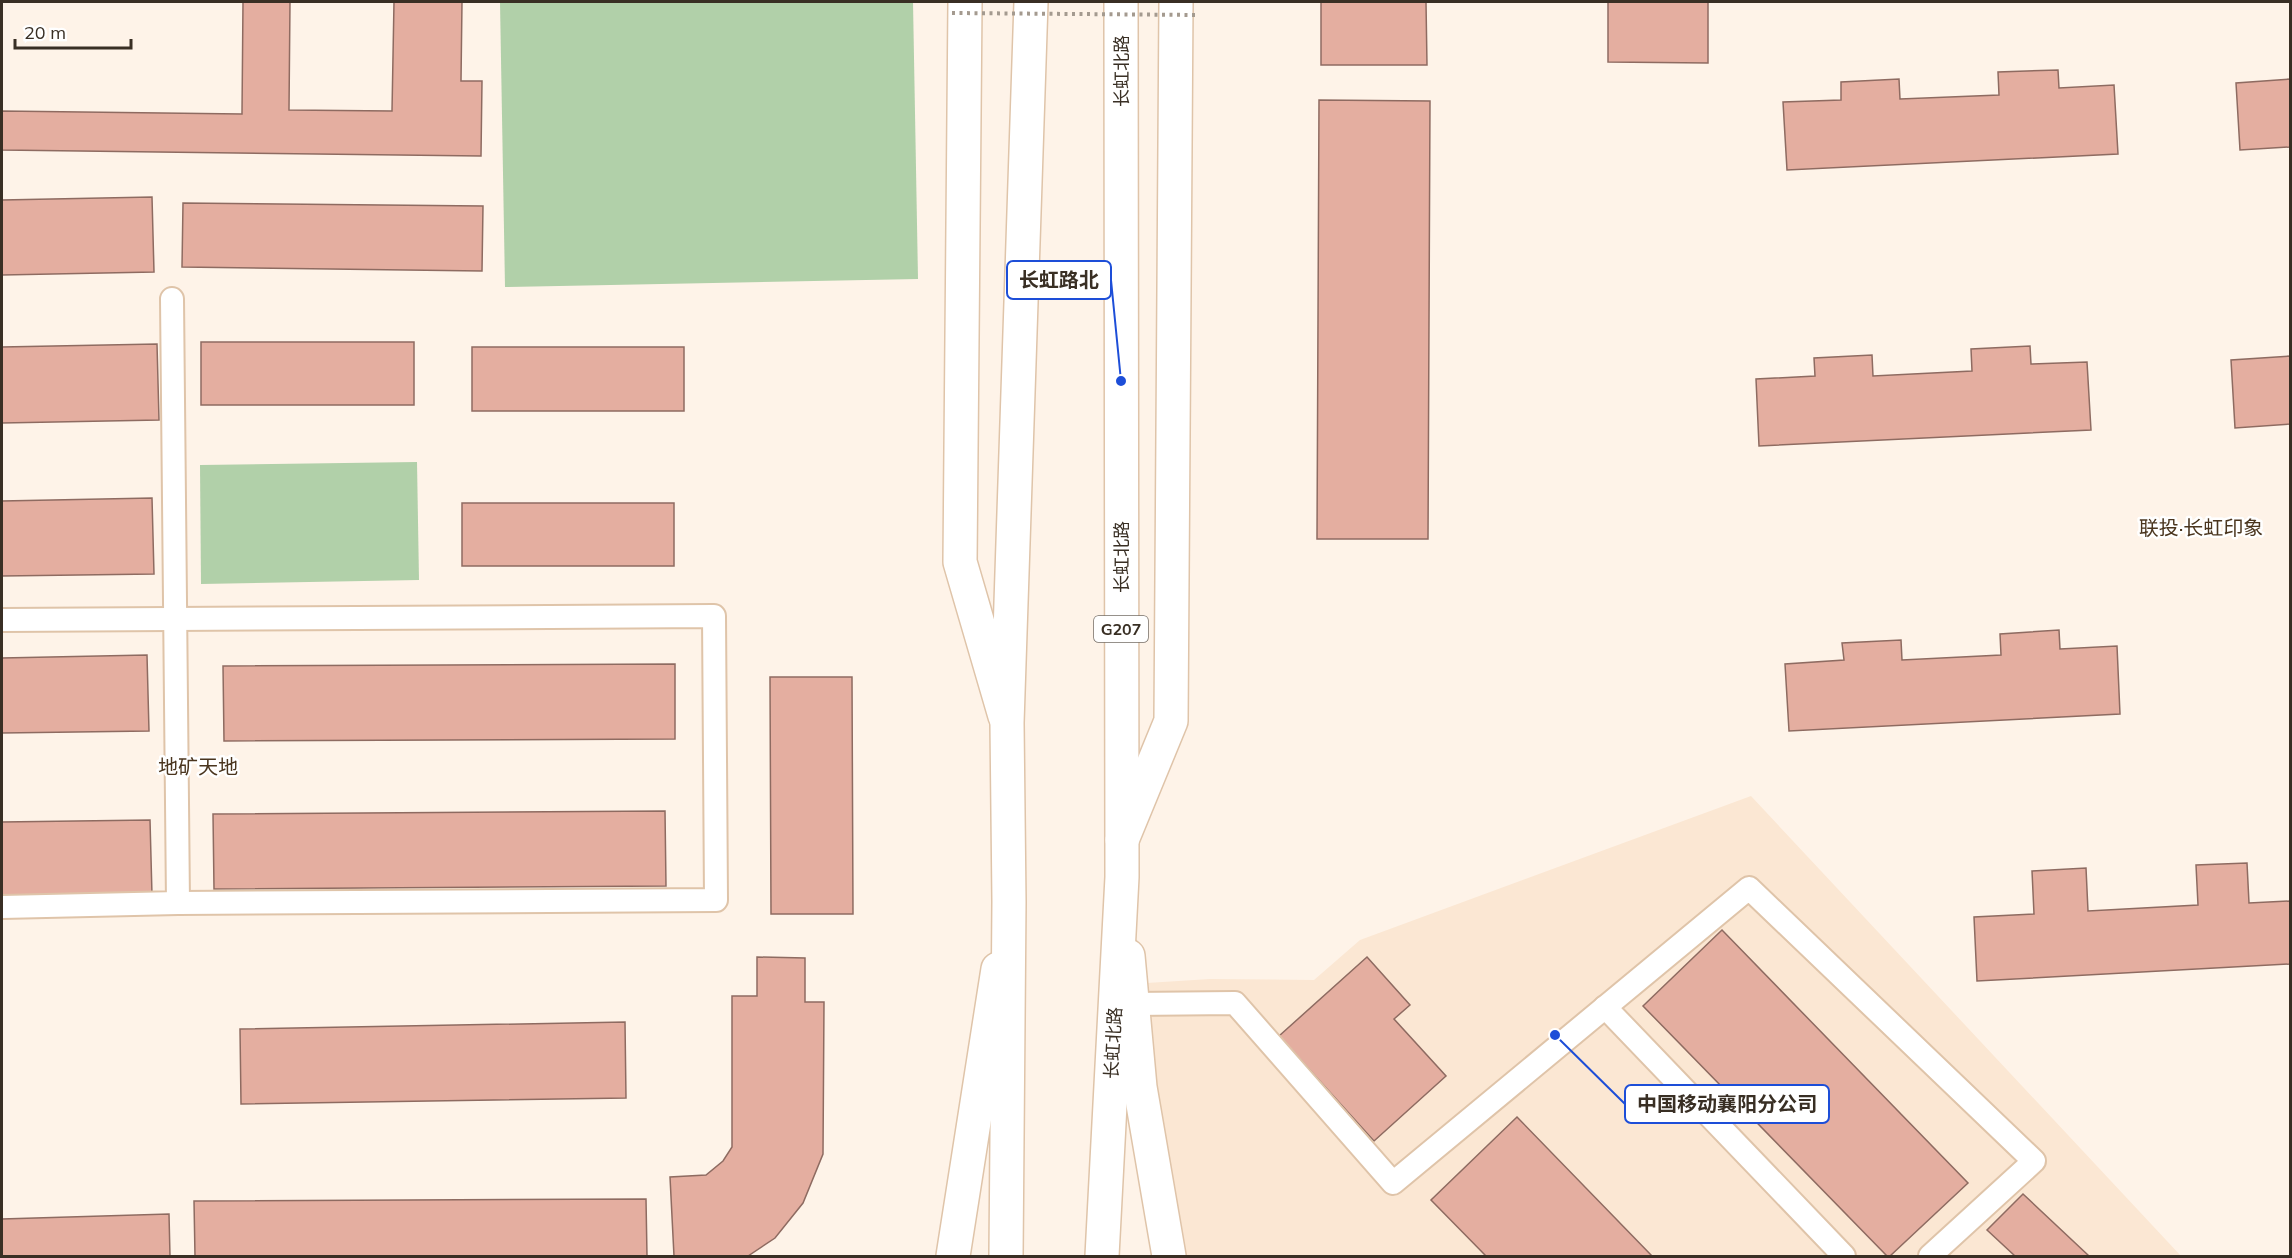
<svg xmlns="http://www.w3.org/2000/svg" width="2292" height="1258" font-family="Mulish,'Noto Sans SC',sans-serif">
<rect width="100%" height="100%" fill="#fef3e8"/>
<path fill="#fbe7d3" d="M 1751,796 L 2181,1256 L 1169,1256 L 1131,984 L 1210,979 L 1314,980 L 1360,940 Z"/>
<g fill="#b1d0a9">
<path d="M 500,2 L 913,2 L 918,279 L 505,287 Z"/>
<path d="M 417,462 L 419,580 L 201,584 L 200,465 Z"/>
</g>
<g fill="#e4aea0" stroke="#8e6b61" stroke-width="1.5">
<path d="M 243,2 L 290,2 L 289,110 L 392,111 L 394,2 L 462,2 L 461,81 L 482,81 L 481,156 L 2,150 L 2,111 L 242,114 Z"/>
<path d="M 1321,2 L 1426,2 L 1427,65 L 1321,65 Z"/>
<path d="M 1608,2 L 1708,2 L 1708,63 L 1608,62 Z"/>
<path d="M 2058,70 L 2059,88 L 2114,85 L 2118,154 L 1787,170 L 1783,102 L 1841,100 L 1841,82 L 1899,79 L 1900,99 L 1999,95 L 1998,72 Z"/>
<path d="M 2290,79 L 2290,147 L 2240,150 L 2236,83 Z"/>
<path d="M 1319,100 L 1430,101 L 1428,539 L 1317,539 Z"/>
<path d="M 152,197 L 154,272 L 2,275 L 2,200 Z"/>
<path d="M 183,203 L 483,206 L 482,271 L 182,267 Z"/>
<rect x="201" y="342" width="213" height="63"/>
<path d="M 157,344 L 159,420 L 2,423 L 2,347 Z"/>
<path d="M 2030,346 L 2031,364 L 2087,362 L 2091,430 L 1759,446 L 1756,379 L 1815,376 L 1814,358 L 1872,355 L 1873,376 L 1972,371 L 1971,349 Z"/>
<rect x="472" y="347" width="212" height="64"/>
<path d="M 2290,356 L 2290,424 L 2235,428 L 2231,360 Z"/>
<path d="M 152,498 L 154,574 L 2,576 L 2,501 Z"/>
<rect x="462" y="503" width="212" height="63"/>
<path d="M 2059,630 L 2060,649 L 2117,646 L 2120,714 L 1789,731 L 1785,664 L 1844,660 L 1842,643 L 1901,640 L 1902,660 L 2001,655 L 2000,634 Z"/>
<path d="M 147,655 L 149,731 L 2,733 L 2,658 Z"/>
<path d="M 675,664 L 675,739 L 224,741 L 223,666 Z"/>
<path d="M 770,677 L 852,677 L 853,914 L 771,914 Z"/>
<path d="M 665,811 L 666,886 L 214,889 L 213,814 Z"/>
<path d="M 150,820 L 152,895 L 2,898 L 2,822 Z"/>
<path d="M 2247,863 L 2249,903 L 2290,901 L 2290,964 L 1977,981 L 1974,917 L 2034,914 L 2032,871 L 2086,868 L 2088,911 L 2198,905 L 2196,865 Z"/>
<path d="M 1722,930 L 1968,1183 L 1890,1256 L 1887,1256 L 1643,1006 Z"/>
<path d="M 757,957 L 805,958 L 805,1002 L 824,1002 L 823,1154 L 803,1203 L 775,1238 L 748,1256 L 674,1256 L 670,1177 L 706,1175 L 723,1161 L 732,1147 L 732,996 L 757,996 Z"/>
<path d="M 1367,957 L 1410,1005 L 1394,1019 L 1446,1076 L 1374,1141 L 1279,1036 Z"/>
<path d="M 625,1022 L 626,1098 L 241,1104 L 240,1029 Z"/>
<path d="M 1517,1117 L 1652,1256 L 1486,1256 L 1431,1200 Z"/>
<path d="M 2023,1194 L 2089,1256 L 2015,1256 L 1987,1230 Z"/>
<path d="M 646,1199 L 647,1256 L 195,1256 L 194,1201 Z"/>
<path d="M 169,1214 L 170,1256 L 2,1256 L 2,1219 Z"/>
</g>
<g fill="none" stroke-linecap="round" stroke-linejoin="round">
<g stroke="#dfc4a9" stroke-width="26">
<g id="lane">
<path d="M 2,620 L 714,616 L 716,900 L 178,903"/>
<path d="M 2,907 L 178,903 L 172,299"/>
<path d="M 1132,1004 L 1235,1003 L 1393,1183 L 1749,888 L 2034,1161 L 1930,1256"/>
<path d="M 1605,1007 L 1844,1256"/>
</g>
</g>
<g stroke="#dfc4a9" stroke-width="36">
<g id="secondary">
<path d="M 965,2 L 960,562 L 1005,716"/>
<path d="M 1122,840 L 1171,721 L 1176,2"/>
<path d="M 1128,956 L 1140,1087 L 1169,1256"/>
</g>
</g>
<g stroke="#dfc4a9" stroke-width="36">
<path id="primary" d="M 953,1256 L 998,969"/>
</g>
<g stroke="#dfc4a9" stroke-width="36">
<g id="highway">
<path d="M 1006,1256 L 1009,902 L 1007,723 L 1031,2"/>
<path d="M 1102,1256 L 1122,877 L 1121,2"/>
</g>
</g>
<use href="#lane" stroke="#fff" stroke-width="22"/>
<use href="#secondary" stroke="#fff" stroke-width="33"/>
<use href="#primary" stroke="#fff" stroke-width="33"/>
<use href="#highway" stroke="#fff" stroke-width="33"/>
<path stroke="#a49a8f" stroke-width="4" stroke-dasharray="3 4.5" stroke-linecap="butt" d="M 952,13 L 1198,15"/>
</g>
<g text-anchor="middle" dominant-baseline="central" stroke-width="5" stroke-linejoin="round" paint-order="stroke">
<rect fill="#fff" stroke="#746d66" stroke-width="1.5" x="1094" y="616" width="54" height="26" rx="4.5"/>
<g font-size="16" font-weight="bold" fill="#392f24">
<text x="1121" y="629">G207</text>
</g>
<g font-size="18" fill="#392f24" stroke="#fff">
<text transform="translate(1121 71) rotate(-90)">长虹北路</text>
<text transform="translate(1121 557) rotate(-90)">长虹北路</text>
<text transform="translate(1113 1043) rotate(-87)">长虹北路</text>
</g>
<g font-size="20" fill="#4a351e" stroke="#fff">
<text x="2201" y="527">联投·长虹印象</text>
<text x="198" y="766">地矿天地</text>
</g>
</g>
<path fill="none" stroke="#1d4ed8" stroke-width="2" d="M1121 381L1111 280M1555 1035L1625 1104"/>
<g fill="#1d4ed8" stroke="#fff" stroke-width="2">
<circle cx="1121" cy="381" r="6"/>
<circle cx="1555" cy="1035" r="6"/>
</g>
<g fill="#fff" stroke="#1d4ed8" stroke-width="2">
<rect x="1007" y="261" width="104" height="38" rx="6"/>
<rect x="1625" y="1085" width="204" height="38" rx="6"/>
</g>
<g font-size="20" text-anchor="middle" font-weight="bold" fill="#392f24">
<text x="1059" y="287">长虹路北</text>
<text x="1727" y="1111">中国移动襄阳分公司</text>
</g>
<rect width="2292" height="1258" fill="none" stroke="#392f24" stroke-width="6"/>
<path d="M15 39v9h116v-9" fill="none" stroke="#392f24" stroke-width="3"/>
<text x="24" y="39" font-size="18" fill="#392f24" stroke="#ffffff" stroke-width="4.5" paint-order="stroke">20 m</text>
</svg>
